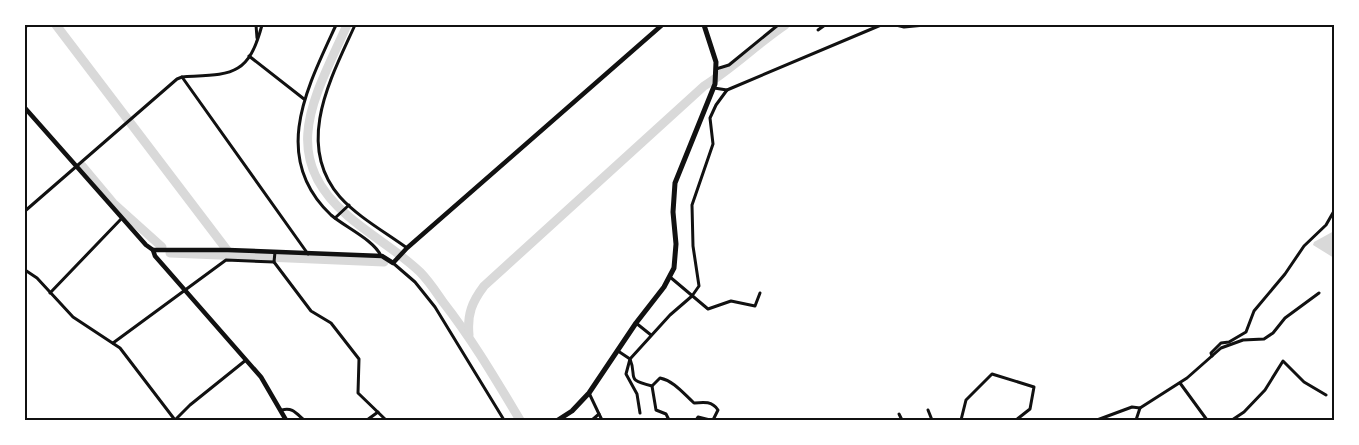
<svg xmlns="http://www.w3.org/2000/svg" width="1359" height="445" font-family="'Open Sans',sans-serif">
<rect width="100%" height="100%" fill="#fff"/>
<path fill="#d9d9d9" d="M 1334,231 L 1334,258 L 1313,245 L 1314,242 Z"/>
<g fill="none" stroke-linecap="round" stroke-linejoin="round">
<g stroke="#d9d9d9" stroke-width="9">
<path d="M 56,25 L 230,254"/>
<path d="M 347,25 C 316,95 276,155 348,216 C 371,236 398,251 420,272 C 429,281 436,292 443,302 C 472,339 496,380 520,420"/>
<path d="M 82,166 L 113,203 L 162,247"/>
<path d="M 170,253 L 384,262"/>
<path d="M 469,335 C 467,314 472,302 484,286 L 704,86 C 733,68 757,44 785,25"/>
</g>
<g stroke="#111" stroke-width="3">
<path d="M 256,25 L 257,38"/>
<path d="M 336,25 C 307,88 270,157 331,215 C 345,227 374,240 381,256"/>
<path d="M 355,25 C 331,78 294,144 340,197 C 358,217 385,232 407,248"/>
<path d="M 896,25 L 904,27 L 925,25"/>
<path d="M 25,27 L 28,25"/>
<path d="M 818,30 L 825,25"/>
<path d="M 249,56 L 304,99"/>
<path d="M 716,69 L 729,65 L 778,25"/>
<path d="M 182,77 L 308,254"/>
<path d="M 714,88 L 727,90 L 881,25"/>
<path d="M 25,211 L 177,79 L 182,77 C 230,74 248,78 262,25"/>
<path d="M 335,218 L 349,205"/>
<path d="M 275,252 L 274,262 L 311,311 L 331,323 L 359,359 L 358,393 L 386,420"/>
<path d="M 393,263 L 415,282 L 435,307 L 504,420"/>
<path d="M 25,270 L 37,278 L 73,317 L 120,348 L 175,420 L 190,405 L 246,360"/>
<path d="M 670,277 L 708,309 L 731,301 L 755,306 L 760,293"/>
<path d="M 50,293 L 122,218"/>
<path d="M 636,323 L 651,335"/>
<path d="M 113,343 L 226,260 L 274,262"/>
<path d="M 618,351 L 630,359 C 638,378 624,379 652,386 L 656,410 L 666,414 L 669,420"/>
<path d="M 1212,356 L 1211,353 L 1221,343 L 1229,342 L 1246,332 L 1254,311 L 1285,274 L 1304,246 L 1326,225 L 1334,211"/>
<path d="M 1180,383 L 1207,420"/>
<path d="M 652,386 L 660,378 C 674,381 683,393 694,403 C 704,402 712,401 718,410 L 713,420"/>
<path d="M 589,393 L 599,414 L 592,420"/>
<path d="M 282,410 C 292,407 296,413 304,420"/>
<path d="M 928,410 L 932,420"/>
<path d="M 640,413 L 637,394 L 626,374 L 630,359 L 670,315 L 692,296 L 699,286 L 693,246 L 692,205 L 713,144 L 710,118 L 716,105 L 727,90"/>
<path d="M 599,414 L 602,420"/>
<path d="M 899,414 L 902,420"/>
<path d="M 367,420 L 378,412"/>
<path d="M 696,420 L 698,417 L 710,420"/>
<path d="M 961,420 L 966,400 L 992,374 L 1034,387 L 1030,409 L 1016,420"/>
<path d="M 1097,420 L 1132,407 L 1140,408 L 1187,378 L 1221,348 L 1243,340 L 1264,339 L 1273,333 L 1285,318 L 1319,293"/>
<path d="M 1136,420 L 1140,408"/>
<path d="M 1232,420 L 1244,412 L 1265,390 L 1283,361 L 1304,382 L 1326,395"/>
</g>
<g stroke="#111" stroke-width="4.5">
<path d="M 25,108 L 146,245 L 153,250 L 155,256 L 261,377 L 286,420"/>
<path d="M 153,250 L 228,250 L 382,256 L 393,263 L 407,248 L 662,25"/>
</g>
<path stroke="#111" stroke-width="5" d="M 558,420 L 572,411 L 589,393 L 636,323 L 664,287 L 674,268 L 676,244 L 673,212 L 675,183 L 715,84 L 716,62 L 704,25"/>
</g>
<rect width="1359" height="445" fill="none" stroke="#ffffff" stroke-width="52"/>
<rect x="26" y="26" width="1307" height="393" fill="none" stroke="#111" stroke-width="2"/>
</svg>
